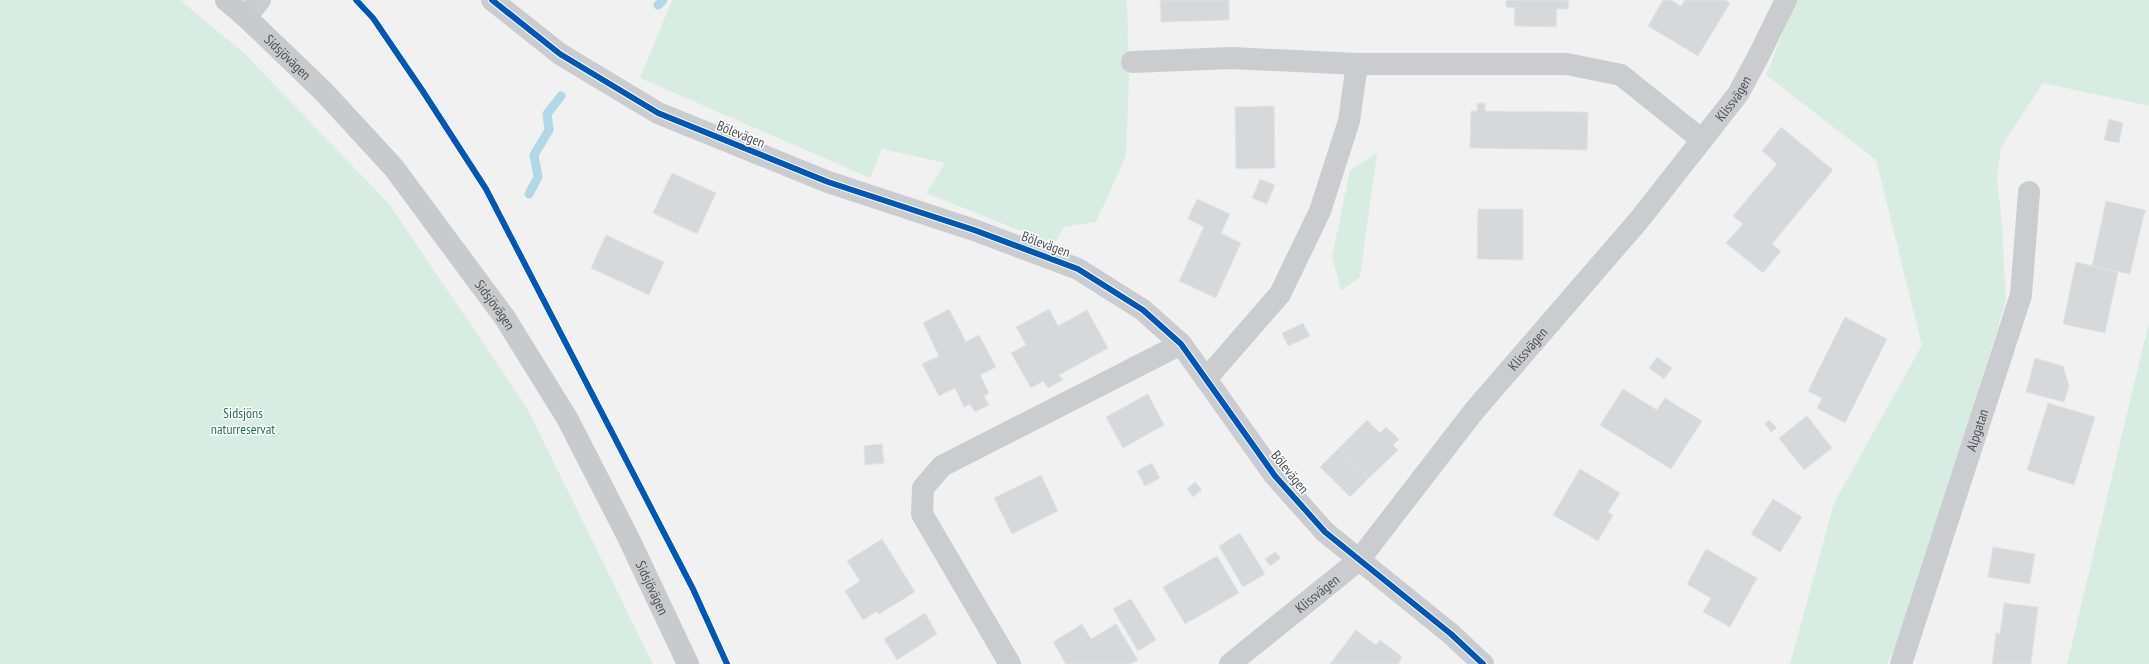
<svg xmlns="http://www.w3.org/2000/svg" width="2149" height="664" font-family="'PT Sans Narrow',sans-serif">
<rect width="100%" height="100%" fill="#f1f1f1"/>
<g fill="#d8ede2">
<path d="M 0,0 L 180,0 L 245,54 L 389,204 L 526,406 L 653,664 L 0,664 Z"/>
<path d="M 672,0 L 1127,0 L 1129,80 L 1126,156 L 1096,222 L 1064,227 L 1054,244 L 926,193 L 945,163 L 882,149 L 870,178 L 640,78 Z"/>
<path d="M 1796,0 L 2149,0 L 2149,106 L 2043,83 L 2001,147 L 1997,178 L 2002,223 L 2006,301 L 1907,622 L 1887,664 L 1790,664 L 1834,503 L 1922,345 L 1876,160 L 1766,75 Z"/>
<path d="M 1377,153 L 1360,277 L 1341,291 L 1332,256 L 1350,171 Z"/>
<path d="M 2149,322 L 2149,664 L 2067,664 Z"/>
</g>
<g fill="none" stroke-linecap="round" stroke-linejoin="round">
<g stroke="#b1d8e6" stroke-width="9">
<path d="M 658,5 L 663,0"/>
<path d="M 529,194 L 538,177 L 534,155 L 549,130 L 547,114 L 561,96"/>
</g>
</g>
<g fill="#d7d8da" stroke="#e3e3e4">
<path d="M 1160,0 L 1229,0 L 1229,20 L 1161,22 Z"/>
<path d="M 1506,0 L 1569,0 L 1568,9 L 1557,9 L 1556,27 L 1514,26 L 1515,8 L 1506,7 Z"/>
<path d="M 1663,0 L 1671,0 L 1681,6 L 1685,0 L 1726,0 L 1730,3 L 1698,56 L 1648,26 Z"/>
<path d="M 1477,103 L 1485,103 L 1485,111 L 1588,112 L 1587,150 L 1470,148 L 1471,111 L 1477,111 Z"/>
<path d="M 1274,106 L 1275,168 L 1236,169 L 1235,107 Z"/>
<path d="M 2109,119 L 2123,123 L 2119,143 L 2104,140 Z"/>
<path d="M 1781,127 L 1833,170 L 1772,244 L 1781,251 L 1763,273 L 1726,243 L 1743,224 L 1733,216 L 1777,164 L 1762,151 Z"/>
<path d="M 672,173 L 716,193 L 697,234 L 653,213 Z"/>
<path d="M 1260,179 L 1275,185 L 1267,204 L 1252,198 Z"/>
<path d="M 1197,199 L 1230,214 L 1221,233 L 1241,243 L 1216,298 L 1179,281 L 1204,227 L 1188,219 Z"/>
<path d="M 2106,201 L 2145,210 L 2130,274 L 2092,266 Z"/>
<path d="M 1478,209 L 1523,209 L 1523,260 L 1477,259 Z"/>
<path d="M 606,235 L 664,262 L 649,295 L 591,268 Z"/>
<path d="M 2076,262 L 2118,272 L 2105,333 L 2063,324 Z"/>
<path d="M 949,309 L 966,342 L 979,335 L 996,367 L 980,375 L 989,393 L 984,396 L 989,405 L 975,412 L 970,404 L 964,407 L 955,388 L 939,396 L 922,364 L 939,356 L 923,323 Z"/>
<path d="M 1049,309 L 1058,326 L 1087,310 L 1108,348 L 1059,375 L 1063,380 L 1048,388 L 1043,381 L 1031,388 L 1011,353 L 1026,345 L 1016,327 Z"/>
<path d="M 1845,317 L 1887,339 L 1845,423 L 1817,408 L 1822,398 L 1808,391 Z"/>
<path d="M 1303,323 L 1310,336 L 1288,346 L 1282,333 Z"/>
<path d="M 1657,357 L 1672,368 L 1664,379 L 1649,368 Z"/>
<path d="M 2035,358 L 2063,366 L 2069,386 L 2064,402 L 2026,392 Z"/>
<path d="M 1623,389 L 1657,410 L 1665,398 L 1702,421 L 1671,469 L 1600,425 Z"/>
<path d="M 1148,394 L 1164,425 L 1123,448 L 1106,417 Z"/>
<path d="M 2048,403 L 2095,417 L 2074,485 L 2027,470 Z"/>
<path d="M 1807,416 L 1832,448 L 1804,470 L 1779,438 Z"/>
<path d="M 1367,420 L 1380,433 L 1386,427 L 1399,439 L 1393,445 L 1398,450 L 1369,478 L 1339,448 Z"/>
<path d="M 1769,420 L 1777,428 L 1771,432 L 1765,424 Z"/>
<path d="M 882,444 L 884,463 L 865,465 L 864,446 Z"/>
<path d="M 1339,448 L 1369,478 L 1350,497 L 1320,467 Z"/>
<path d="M 1152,463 L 1160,478 L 1145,486 L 1137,471 Z"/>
<path d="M 1580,469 L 1620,493 L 1608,512 L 1613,515 L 1598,541 L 1553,515 Z"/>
<path d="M 1041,475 L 1058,511 L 1012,534 L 994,498 Z"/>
<path d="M 1195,482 L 1202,490 L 1193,497 L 1187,489 Z"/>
<path d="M 1773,499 L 1802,517 L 1780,552 L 1751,534 Z"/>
<path d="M 1240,533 L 1265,574 L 1243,587 L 1219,546 Z"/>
<path d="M 882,539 L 915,592 L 879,614 L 877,611 L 863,620 L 845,591 L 860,581 L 847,561 Z"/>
<path d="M 1993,547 L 2035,554 L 2030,584 L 1988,577 Z"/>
<path d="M 1706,549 L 1757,578 L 1730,627 L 1703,612 L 1711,598 L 1687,584 Z"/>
<path d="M 1275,552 L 1281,558 L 1270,566 L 1265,559 Z"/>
<path d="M 1217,556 L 1239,593 L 1185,624 L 1163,587 Z"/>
<path d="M 1131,599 L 1156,640 L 1138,651 L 1113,609 Z"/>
<path d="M 2004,603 L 2038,607 L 2031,664 L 1992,664 L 1996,633 L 2000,634 Z"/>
<path d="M 925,613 L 937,634 L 897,660 L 884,639 Z"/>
<path d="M 1082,624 L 1091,639 L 1116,624 L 1138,660 L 1131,664 L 1066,664 L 1053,642 Z"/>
<path d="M 1356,630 L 1376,645 L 1380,640 L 1402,657 L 1398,664 L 1330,664 Z"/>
</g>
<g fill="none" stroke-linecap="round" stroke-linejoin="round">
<g stroke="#cbcccf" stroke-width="22">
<path d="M 492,0 L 560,54 L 658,113 L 828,182 L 974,230 L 1078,269 L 1143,310 L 1181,344 L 1275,476 L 1325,532 L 1451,634 L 1483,664"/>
<path d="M 246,17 L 260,0"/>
<path d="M 1132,62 L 1231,58 L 1357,64 L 1567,64 L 1621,75 L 1702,140"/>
<path d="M 1206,379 L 1280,294 L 1320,211 L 1349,121 L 1357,64"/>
<path d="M 1010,664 L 922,514 L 923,488 L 942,466 L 1181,344"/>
<path id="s1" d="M 1230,664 L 1359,560 L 1474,411 L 1639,220 L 1738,94 L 1759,55 L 1786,0"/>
<path id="s2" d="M 1901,664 L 2021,295 L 2029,192"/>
</g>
<path stroke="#c8cacc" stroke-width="22" id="s3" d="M 226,0 L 246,17 L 324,92 L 394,168 L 505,318 L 567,418 L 628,537 L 688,664"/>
<g stroke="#fff" stroke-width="8">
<g id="cycleway">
<path d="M 356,0 L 373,18 L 422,90 L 486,189 L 693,589 L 727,664"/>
<path d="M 492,0 L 560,54 L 658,113 L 828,182 L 974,230 L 1078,269 L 1143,310 L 1181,344 L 1275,476 L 1325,532 L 1451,634 L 1483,664"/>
</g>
</g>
<use href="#cycleway" stroke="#0057b8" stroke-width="6"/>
</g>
<g text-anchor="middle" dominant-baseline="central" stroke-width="3" stroke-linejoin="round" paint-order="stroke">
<g font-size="14" fill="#4a525b" stroke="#fff">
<text stroke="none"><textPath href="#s3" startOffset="84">Sidsjövägen</textPath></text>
<text stroke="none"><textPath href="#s1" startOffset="760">Klissvägen</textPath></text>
<text transform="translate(741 134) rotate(22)">Bölevägen</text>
<text transform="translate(1046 244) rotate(20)">Bölevägen</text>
<text stroke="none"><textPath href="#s3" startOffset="408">Sidsjövägen</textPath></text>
<text stroke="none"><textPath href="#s1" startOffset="436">Klissvägen</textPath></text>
<text stroke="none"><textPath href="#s2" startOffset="246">Alpgatan</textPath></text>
<text transform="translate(1290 472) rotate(51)">Bölevägen</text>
<text stroke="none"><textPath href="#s3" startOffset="732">Sidsjövägen</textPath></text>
<text stroke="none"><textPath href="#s1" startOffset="112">Klissvägen</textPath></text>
</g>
<g font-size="14" fill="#227552" stroke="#fff">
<text x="243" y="413">Sidsjöns<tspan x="243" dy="16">naturreservat</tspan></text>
</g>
</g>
</svg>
